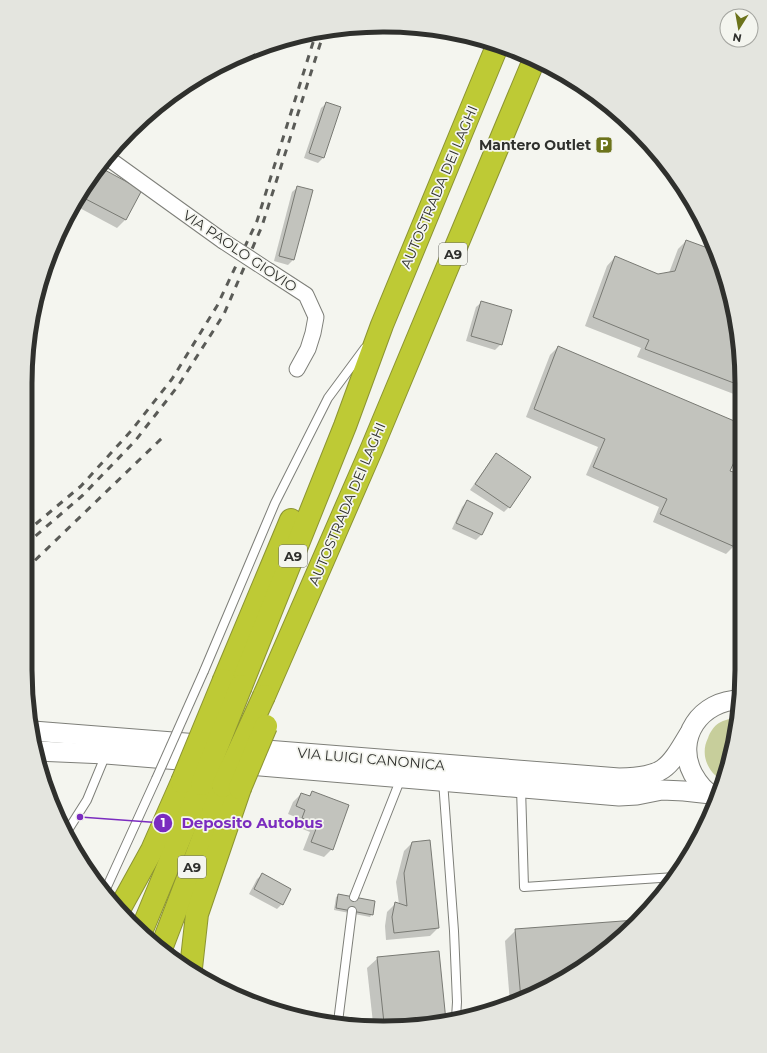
<svg xmlns="http://www.w3.org/2000/svg" width="767" height="1053" font-family="Montserrat,sans-serif">
<rect width="100%" height="100%" fill="#f4f5ef"/>
<path fill="#c7ce9b" d="M 734,717 L 737,717 L 730,763 L 723,781 C 707,772 700,754 708,738 C 710,732 714,726 719,723 C 724,720 730,719 734,717 Z"/>
<g fill="#0003">
<path d="M 327,103 L 323,158 L 318,163 L 304,158 L 321,108 Z"/>
<path d="M 100,169 L 141,191 L 125,220 L 117,228 L 76,206 L 85,185 Z"/>
<path d="M 298,187 L 294,259 L 288,265 L 274,261 L 292,192 Z"/>
<path d="M 62,236 L 64,238 L 56,249 Z"/>
<path d="M 686,241 L 739,336 L 739,396 L 637,357 L 641,348 L 585,326 L 607,266 L 615,257 L 658,275 L 669,273 L 678,249 Z"/>
<path d="M 482,302 L 501,344 L 495,350 L 466,341 L 476,307 Z"/>
<path d="M 558,347 L 739,424 L 740,446 L 729,472 L 740,475 L 740,532 L 734,546 L 726,554 L 653,522 L 659,507 L 586,475 L 598,447 L 526,417 L 550,355 Z"/>
<path d="M 496,455 L 509,507 L 504,512 L 470,490 L 491,460 Z"/>
<path d="M 467,501 L 491,513 L 481,535 L 476,540 L 452,529 L 462,507 Z"/>
<path d="M 313,792 L 332,849 L 324,857 L 303,850 L 310,832 L 295,826 L 298,818 L 288,814 L 293,802 L 301,794 L 308,797 Z"/>
<path d="M 412,843 L 438,928 L 430,936 L 386,940 L 385,926 L 387,912 L 395,904 L 399,904 L 396,882 L 404,851 Z"/>
<path d="M 263,874 L 282,904 L 277,909 L 249,894 L 257,879 Z"/>
<path d="M 339,895 L 372,914 L 370,917 L 334,910 L 336,897 Z"/>
<path d="M 516,930 L 602,954 L 521,1001 L 510,1003 L 505,941 Z"/>
<path d="M 378,958 L 430,1025 L 373,1023 L 367,968 Z"/>
</g>
<g fill="#c2c3bd" stroke="#797a74">
<path d="M 326,102 L 341,107 L 324,158 L 309,153 Z"/>
<path d="M 101,168 L 142,190 L 126,220 L 80,196 L 85,185 Z"/>
<path d="M 297,186 L 313,190 L 294,260 L 279,256 Z"/>
<path d="M 686,240 L 716,251 L 739,336 L 739,385 L 645,349 L 649,340 L 593,317 L 615,256 L 658,274 L 675,271 Z"/>
<path d="M 481,301 L 512,310 L 502,345 L 471,336 Z"/>
<path d="M 558,346 L 739,423 L 740,449 L 730,471 L 740,474 L 740,534 L 735,547 L 660,514 L 667,499 L 593,467 L 605,439 L 534,409 Z"/>
<path d="M 496,453 L 531,477 L 510,508 L 475,484 Z"/>
<path d="M 467,500 L 493,513 L 482,535 L 456,523 Z"/>
<path d="M 312,791 L 349,805 L 333,850 L 311,842 L 318,824 L 302,818 L 305,810 L 296,806 L 301,793 L 310,796 Z"/>
<path d="M 430,840 L 439,928 L 394,933 L 392,917 L 395,902 L 407,906 L 404,873 L 412,842 Z"/>
<path d="M 262,873 L 291,889 L 283,905 L 254,889 Z"/>
<path d="M 338,894 L 375,901 L 373,915 L 336,908 Z"/>
<path d="M 636,920 L 602,954 L 521,1000 L 515,929 Z"/>
<path d="M 439,951 L 446,1021 L 430,1025 L 384,1023 L 377,957 Z"/>
</g>
<g fill="none" stroke-linecap="round" stroke-linejoin="round">
<g stroke="#7e7f79" stroke-width="10">
<g id="service">
<path d="M 204,671 L 275,503 L 328,398 L 365,348"/>
<path d="M 443,781 L 454,931 L 457,1002 L 456,1018"/>
<path d="M 521,788 L 524,887 L 675,877"/>
<path d="M 68,830 L 87,800 L 106,754"/>
<path d="M 105,891 L 156,779"/>
<path d="M 354,897 L 401,778"/>
<path d="M 338,1022 L 352,911"/>
</g>
</g>
<g stroke="#7e7f79" stroke-width="17">
<g id="minor">
<path d="M 109,159 L 223,241"/>
<path d="M 269,271 L 306,295 L 316,317 L 313,333 L 308,349 L 297,369"/>
</g>
</g>
<g stroke="#7e7f79" stroke-width="21">
<g id="tertiary">
<path d="M 33,731 L 211,745"/>
<path d="M 242,748 L 619,778 C 664,776 667,771 689,734"/>
<path d="M 36,751 L 106,754 L 204,762"/>
<path d="M 235,764 L 619,796 L 637,795 L 662,790 L 684,791 L 711,794"/>
<path d="M 714,796 C 705,792 698,783 693,774 C 674,738 701,700 740,700"/>
</g>
</g>
<g stroke="#8c9432" stroke-width="24">
<g id="motorway">
<path d="M 224,680 L 291,520"/>
<path d="M 241,686 L 345,426 L 382,325 L 498,44"/>
<path d="M 264,696 L 372,448 L 534,60"/>
<path d="M 120,908 L 152,850 L 182,782"/>
<path d="M 141,932 L 202,784"/>
<path d="M 161,949 L 223,786"/>
<path d="M 191,968 L 197,914 L 240,788"/>
</g>
</g>
<use href="#service" stroke="#fff" stroke-width="8"/>
<use href="#minor" stroke="#fff" stroke-width="15"/>
<use href="#tertiary" stroke="#fff" stroke-width="19"/>
<use href="#motorway" stroke="#beca35" stroke-width="22"/>
<g stroke="#5a5b57" stroke-width="3" stroke-dasharray="7 7" stroke-linecap="butt">
<path d="M 25,533 L 81,486 L 131,431 L 172,379 L 217,306 L 257,221 L 316,33"/>
<path d="M 25,545 L 83,495 L 135,441 L 178,386 L 224,314 L 262,226 L 324,32"/>
<path d="M 25,570 L 162,438"/>
</g>
<g stroke="#7e7f79" stroke-width="10" stroke-linecap="butt">
<path id="service-bridge" d="M 156,779 L 204,671"/>
</g>
<g stroke="#7e7f79" stroke-width="17" stroke-linecap="butt">
<path id="minor-bridge" d="M 223,241 L 269,271"/>
</g>
<g stroke="#8c9432" stroke-width="24" stroke-linecap="butt">
<g id="motorway-bridge">
<path d="M 182,782 L 224,680"/>
<path d="M 202,784 L 241,686"/>
<path d="M 223,786 L 264,696"/>
<path d="M 240,788 L 266,726"/>
</g>
</g>
<use href="#service-bridge" stroke="#fff" stroke-width="8"/>
<use href="#minor-bridge" stroke="#fff" stroke-width="15"/>
<use href="#motorway-bridge" stroke="#beca35" stroke-width="22"/>
</g>
<defs>
<g id="parking-square" transform="scale(0.9)"><rect x="-9" y="-9" width="18" height="18" rx="4" fill="#6c731b" stroke="#f4f5ef"/><path d="M-3.5-5.5H1a3.5 3.5 0 0 1 0 7H-1V5.5H-3.5ZM-1-3.4V-.6H.8a1.4 1.4 0 0 0 0-2.8Z" fill="#fff"/></g>
</defs>
<g fill-rule="evenodd">
<use href="#parking-square" x="604" y="145"/>
</g>
<g text-anchor="middle" dominant-baseline="central" stroke-width="3.5" stroke-linejoin="round" paint-order="stroke">
<g fill="#f4f5ef" stroke="#6a6b67" stroke-width="1">
<rect x="439" y="243" width="28" height="22" rx="3"/>
<rect x="279" y="545" width="28" height="22" rx="3"/>
<rect x="178" y="856" width="28" height="22" rx="3"/>
</g>
<g font-size="13" font-weight="bold" fill="#2f302d">
<text x="453" y="254">A9</text>
<text x="293" y="556">A9</text>
<text x="192" y="867">A9</text>
</g>
<g font-size="14" font-weight="bold" fill="#2f302d" stroke="#f4f5ef" text-anchor="end">
<text x="591" y="145">Mantero Outlet</text>
</g>
<g font-size="14" fill="#2f302d" stroke="#f4f5ef">
<text transform="translate(439 187) rotate(-67)">AUTOSTRADA DEI LAGHI</text>
<text transform="translate(240 251) rotate(34)">VIA PAOLO GIOVIO</text>
<text transform="translate(347 504) rotate(-67)">AUTOSTRADA DEI LAGHI</text>
<text transform="translate(371 759) rotate(5)">VIA LUIGI CANONICA</text>
</g>
</g>
<path d="M0 0H767V1053H0ZM383 32H384A351 351 0 0 1 735 383V670A351 351 0 0 1 384 1021H383A351 351 0 0 1 32 670V383A351 351 0 0 1 383 32Z" fill="#e4e5df" fill-rule="evenodd"/>
<path fill="none" stroke="#2f302d" stroke-width="5" d="M383 32H384A351 351 0 0 1 735 383V670A351 351 0 0 1 384 1021H383A351 351 0 0 1 32 670V383A351 351 0 0 1 383 32Z"/>
<path fill="none" stroke="#7b2cbf" stroke-width="1.5" d="M80 817L163 823"/>
<g fill="#7b2cbf" stroke="#f4f5ef" stroke-width="1.5">
<circle cx="80" cy="817" r="4"/>
<circle cx="163" cy="823" r="10"/>
</g>
<g font-size="12" text-anchor="middle" font-weight="bold" fill="#fff">
<text x="163" y="827">1</text>
</g>
<g font-size="15" text-anchor="middle" font-weight="bold" fill="#7b2cbf" stroke="#f4f5ef" stroke-width="3.5" stroke-linejoin="round" paint-order="stroke">
<text x="252" y="828">Deposito Autobus</text>
</g>
<g transform="translate(739 28) rotate(191)"><circle r="19" fill="#f4f5ef" stroke="#a5a6a1"/>
<path d="M0-3L7 15L0 10L-7 15Z" fill="#6c731b"/>
<text y="-6" font-size="11" font-weight="bold" text-anchor="middle" fill="#2f302d">N</text>
</g>
</svg>
